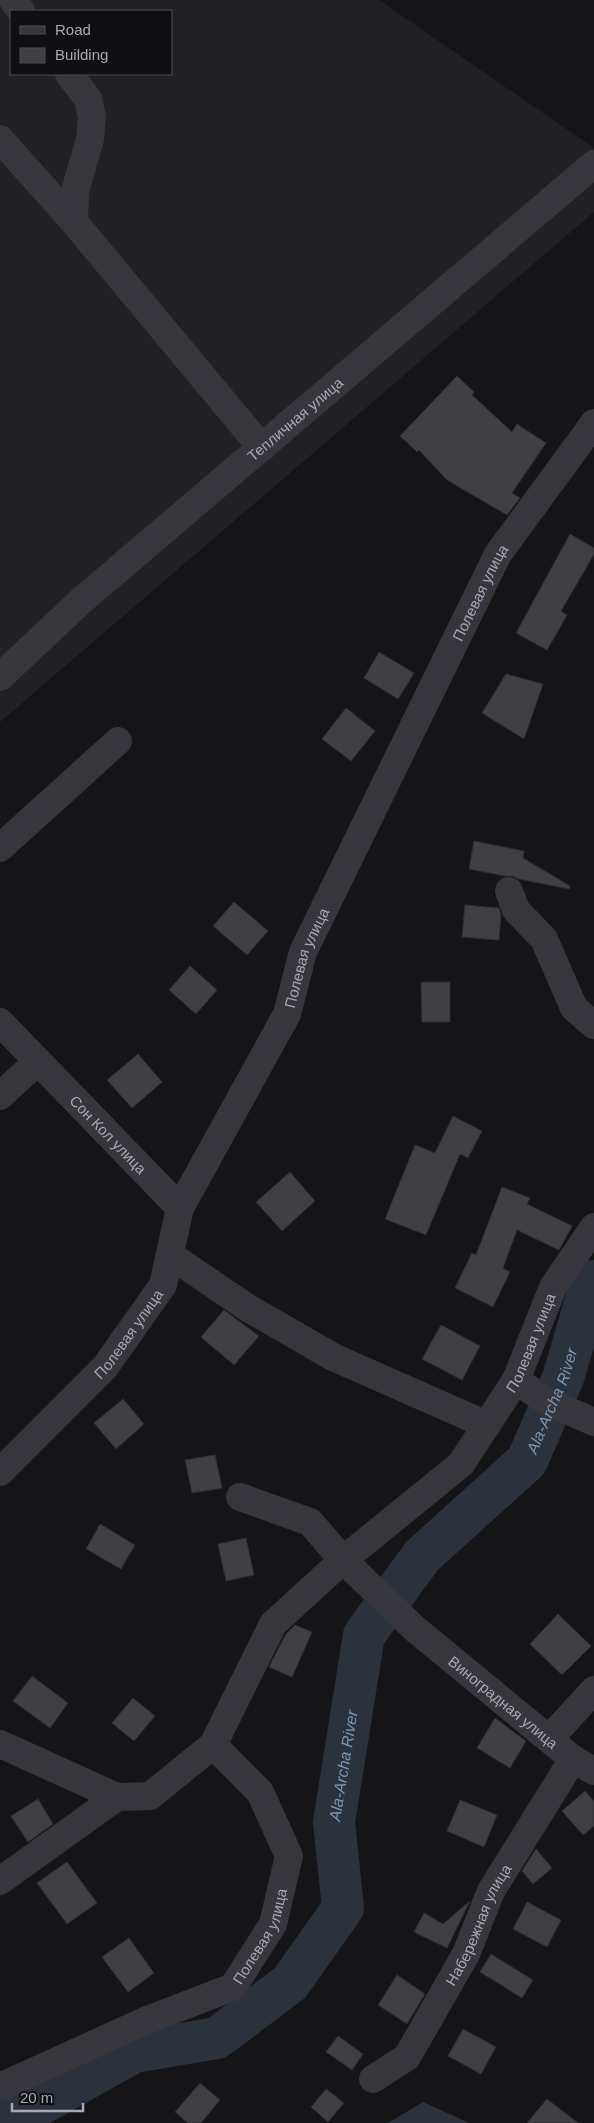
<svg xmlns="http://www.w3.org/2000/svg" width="594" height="2123" font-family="Arial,sans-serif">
<rect width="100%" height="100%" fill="#151517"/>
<path fill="#212124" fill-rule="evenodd" d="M 0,0 L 379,0 L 594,148 L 594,212 L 0,722 ZM 11,11 L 171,11 L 171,74 L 11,74 Z"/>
<path fill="#2b323b" d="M 423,2102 L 465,2121 L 468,2123 L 388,2123 Z"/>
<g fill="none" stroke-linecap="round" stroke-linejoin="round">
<path stroke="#2b323b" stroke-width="42" id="s1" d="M 1,2123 L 25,2113 L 134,2052 L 217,2038 L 290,1983 L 343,1908 L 334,1822 L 364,1635 L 422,1556 L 527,1461 L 563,1378 L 589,1290 L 594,1281"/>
</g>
<g fill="#3f3f44" stroke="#2f2f33">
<path d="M 457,376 L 474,392 L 472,395 L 512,432 L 517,424 L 546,443 L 512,493 L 520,498 L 507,515 L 447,480 L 419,450 L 417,452 L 400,436 Z"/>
<path d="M 570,534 L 594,548 L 594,554 L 561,611 L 567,615 L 547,650 L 516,633 Z"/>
<path d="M 379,652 L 414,673 L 398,699 L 364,678 Z"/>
<path d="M 506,674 L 543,684 L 524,739 L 482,713 Z"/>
<path d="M 346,708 L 375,731 L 351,761 L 322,739 Z"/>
<path d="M 474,841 L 524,851 L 523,858 L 570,886 L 569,889 L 519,879 L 512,876 L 505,876 L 469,869 Z"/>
<path d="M 234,902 L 268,931 L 247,955 L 213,926 Z"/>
<path d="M 465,905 L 499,908 L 501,914 L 499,940 L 462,937 Z"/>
<path d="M 190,966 L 217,990 L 196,1014 L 169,990 Z"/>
<path d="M 421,982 L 450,982 L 450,1022 L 422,1022 Z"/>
<path d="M 138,1054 L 162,1082 L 132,1108 L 107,1080 Z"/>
<path d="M 453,1116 L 482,1131 L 468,1158 L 460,1154 L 426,1235 L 385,1219 L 415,1145 L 435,1153 Z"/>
<path d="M 290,1172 L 315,1201 L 282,1231 L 256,1202 Z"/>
<path d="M 502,1187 L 530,1198 L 527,1204 L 572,1226 L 559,1250 L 517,1230 L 503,1268 L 510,1272 L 493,1307 L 455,1288 L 472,1253 L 476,1255 Z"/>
<path d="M 224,1310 L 259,1336 L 234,1365 L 201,1337 Z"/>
<path d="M 441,1325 L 480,1346 L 462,1380 L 422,1359 Z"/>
<path d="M 123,1399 L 144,1424 L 116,1449 L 94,1423 Z"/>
<path d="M 215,1455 L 222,1488 L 192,1493 L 185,1460 Z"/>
<path d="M 100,1524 L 135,1545 L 121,1569 L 86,1549 Z"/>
<path d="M 246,1538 L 254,1575 L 226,1581 L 218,1544 Z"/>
<path d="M 558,1614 L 591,1646 L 562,1675 L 530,1644 Z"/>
<path d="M 295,1625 L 312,1632 L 292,1677 L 269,1667 L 286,1634 Z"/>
<path d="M 32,1676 L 68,1703 L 50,1728 L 13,1701 Z"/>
<path d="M 133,1698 L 155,1716 L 134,1741 L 112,1723 Z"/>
<path d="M 495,1718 L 526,1741 L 510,1768 L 477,1748 Z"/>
<path d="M 585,1791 L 594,1801 L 594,1826 L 583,1835 L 562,1811 Z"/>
<path d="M 38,1799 L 53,1824 L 28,1842 L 11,1816 Z"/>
<path d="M 460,1800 L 497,1815 L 484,1847 L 447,1831 Z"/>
<path d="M 536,1849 L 552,1868 L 533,1884 L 522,1871 Z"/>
<path d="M 67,1862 L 97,1903 L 67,1924 L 37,1883 Z"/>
<path d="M 470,1901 L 447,1948 L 414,1932 L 424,1913 L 443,1924 Z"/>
<path d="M 527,1902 L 561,1920 L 547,1947 L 513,1929 Z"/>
<path d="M 129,1938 L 154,1973 L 128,1992 L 102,1957 Z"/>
<path d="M 491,1954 L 533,1980 L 522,1998 L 480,1972 Z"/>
<path d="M 397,1975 L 425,1994 L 407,2024 L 378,2005 Z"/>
<path d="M 463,2029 L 496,2047 L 481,2074 L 448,2056 Z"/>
<path d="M 338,2036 L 363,2054 L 352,2070 L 326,2052 Z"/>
<path d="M 200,2083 L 220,2100 L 201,2123 L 188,2123 L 175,2112 Z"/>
<path d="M 326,2089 L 344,2103 L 328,2122 L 311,2107 Z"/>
<path d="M 547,2099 L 578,2123 L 527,2123 Z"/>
</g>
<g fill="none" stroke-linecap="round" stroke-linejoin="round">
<g stroke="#36363c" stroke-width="28">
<path d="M 13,0 L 21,11"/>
<path d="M 69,74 L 88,99 L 92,117 L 90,139 L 75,191 L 74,222 L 262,448"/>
<path d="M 0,139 L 74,222"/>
<path id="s2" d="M 0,677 L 82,600 L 594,164"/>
<path d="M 0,848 L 118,741"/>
<path d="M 509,891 L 516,910 L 544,939 L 574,1008 L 594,1025"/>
<path id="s3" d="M 0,1022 L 180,1208"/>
<path d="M 0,1096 L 37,1062"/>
<path d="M 170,1255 L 248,1308 L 333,1357 L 487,1425"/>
<path d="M 516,1380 L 546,1401 L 594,1422"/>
<path id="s4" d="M 0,1472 L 105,1367 L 163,1285 L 180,1208 L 287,1014 L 303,952 L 498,554 L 594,423"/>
<path id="s5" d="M 240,1497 L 310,1522 L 343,1560 L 415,1629 L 573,1759 L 594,1771"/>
<path d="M 549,1739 L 594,1690"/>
<path id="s6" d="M 0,1744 L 117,1797 L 150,1796 L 213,1745 L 273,1624 L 343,1560 L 461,1464 L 516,1380 L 553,1287 L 594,1227"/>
<path d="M 0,1881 L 117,1797"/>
<path id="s7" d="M 373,2079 L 407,2057 L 466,1954 L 491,1891 L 573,1759"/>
<path id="s8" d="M 0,2087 L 147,2020 L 233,1987 L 273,1924 L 289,1856 L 260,1792 L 213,1745"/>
</g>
</g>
<g text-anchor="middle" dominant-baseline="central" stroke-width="4" stroke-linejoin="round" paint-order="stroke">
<g font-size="15" fill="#a6aab7" stroke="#101012">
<text stroke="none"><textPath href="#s2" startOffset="392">Тепличная улица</textPath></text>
<text stroke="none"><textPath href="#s4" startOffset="1014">Полевая улица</textPath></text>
<text stroke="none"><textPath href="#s4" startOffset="609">Полевая улица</textPath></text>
<text stroke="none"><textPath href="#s3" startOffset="156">Сон Кол улица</textPath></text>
<text stroke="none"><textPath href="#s4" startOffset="189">Полевая улица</textPath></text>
<text stroke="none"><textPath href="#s6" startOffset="765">Полевая улица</textPath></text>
<text stroke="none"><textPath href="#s5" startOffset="339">Виноградная улица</textPath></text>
<text stroke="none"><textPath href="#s7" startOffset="191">Набережная улица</textPath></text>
<text stroke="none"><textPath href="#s8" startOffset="312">Полевая улица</textPath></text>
</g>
<g font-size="16" font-style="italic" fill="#7d95b3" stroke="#101012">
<text stroke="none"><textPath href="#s1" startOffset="999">Ala-Archa River</textPath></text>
<text stroke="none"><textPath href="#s1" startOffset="562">Ala-Archa River</textPath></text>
</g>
</g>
<rect x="10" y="10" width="162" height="65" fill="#101012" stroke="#4c4e54"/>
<rect x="20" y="26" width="25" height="8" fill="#36363c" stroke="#4c4e54"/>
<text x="55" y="35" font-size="15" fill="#a6aab7">Road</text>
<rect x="20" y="48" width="25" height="15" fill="#3f3f44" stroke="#4c4e54"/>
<text x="55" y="60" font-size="15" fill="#a6aab7">Building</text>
<path d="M12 2103v8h71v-8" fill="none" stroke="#a6aab7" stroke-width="2.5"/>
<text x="20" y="2103" font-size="15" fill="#a6aab7" stroke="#101012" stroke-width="4" paint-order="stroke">20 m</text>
</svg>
